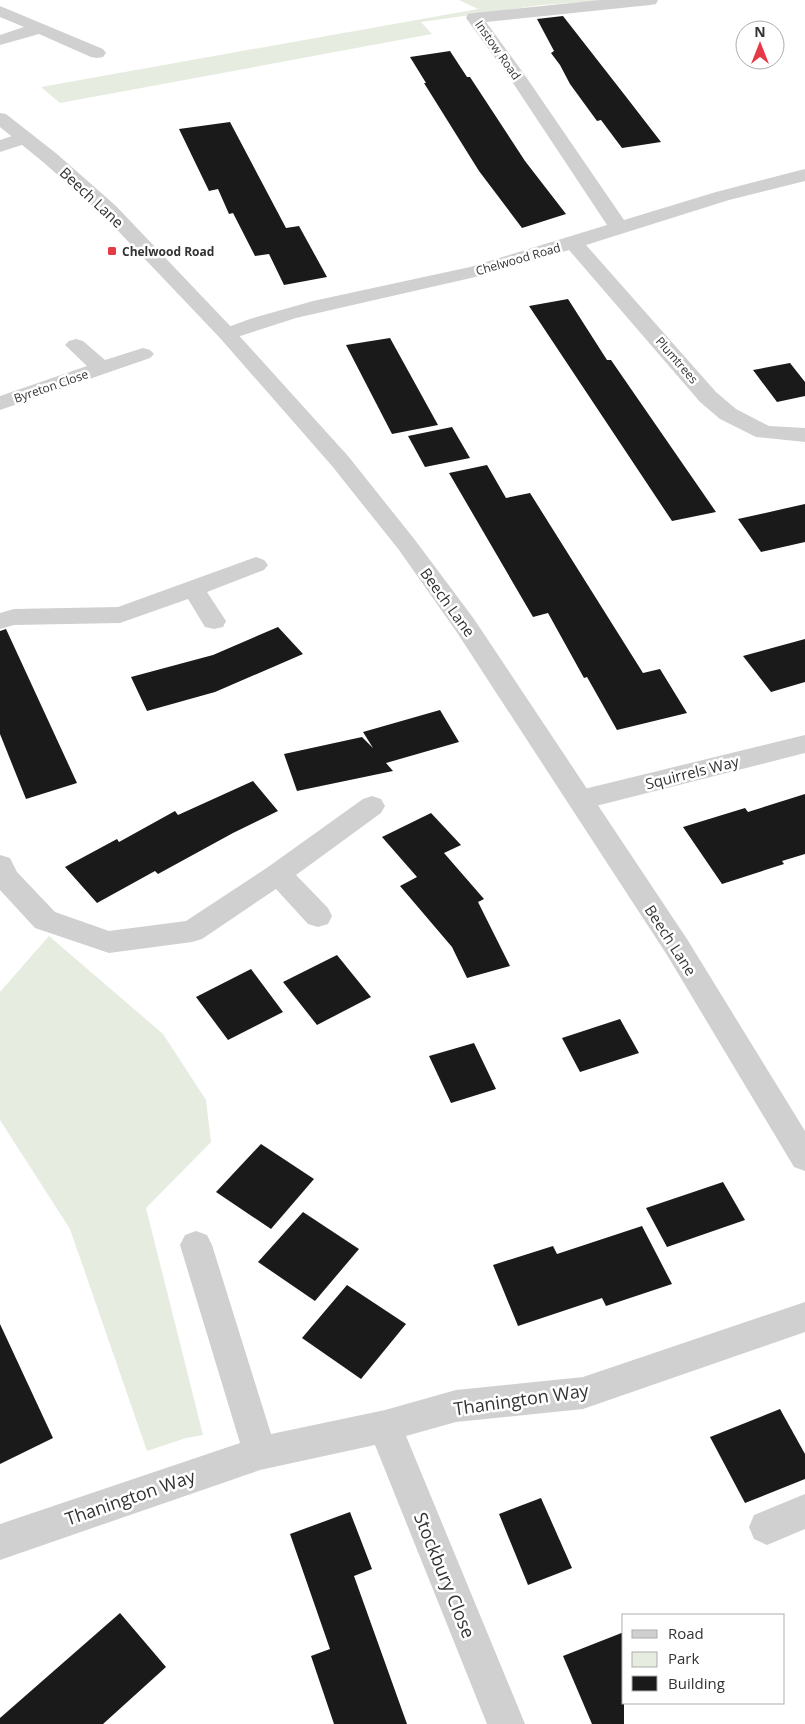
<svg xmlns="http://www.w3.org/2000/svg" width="805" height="1724" font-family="'Open Sans',sans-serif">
<rect width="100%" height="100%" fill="#fff"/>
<g fill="#e6ecdf">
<path d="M 459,0 L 614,0 L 541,5 L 421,22 L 432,34 L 60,103 L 41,87 L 478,9 Z"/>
<path d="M 49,936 L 163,1034 L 206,1100 L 211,1142 L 146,1208 L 203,1435 L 186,1438 L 147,1451 L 70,1229 L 0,1120 L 0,992 Z"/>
</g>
<g fill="#1a1a1a">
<path d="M 563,16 L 627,98 L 661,142 L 622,148 L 601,120 L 597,121 L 570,84 L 560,65 L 551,53 L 554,51 L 537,19 Z"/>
<path d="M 450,51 L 467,77 L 470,77 L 525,161 L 566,214 L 522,228 L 479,171 L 424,83 L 426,83 L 410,57 Z"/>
<path d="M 230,122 L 286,228 L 299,226 L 327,277 L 284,285 L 269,254 L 255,256 L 233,213 L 229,214 L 218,189 L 209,191 L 179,129 Z"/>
<path d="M 568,299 L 607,360 L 611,360 L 716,512 L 672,521 L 529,306 Z"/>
<path d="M 390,338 L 438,425 L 392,434 L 346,345 Z"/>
<path d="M 790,363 L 805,382 L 805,396 L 777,402 L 753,370 Z"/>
<path d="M 452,427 L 470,458 L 425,467 L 408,436 Z"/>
<path d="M 487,465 L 506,498 L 530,493 L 643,673 L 660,669 L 687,713 L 617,730 L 587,677 L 584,678 L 548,613 L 533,617 L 449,473 Z"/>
<path d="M 805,504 L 805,542 L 761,552 L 738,519 Z"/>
<path d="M 278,627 L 303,654 L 215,692 L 147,711 L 131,677 L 213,655 Z"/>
<path d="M 6,629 L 77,783 L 26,799 L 0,734 L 0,631 Z"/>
<path d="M 805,639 L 805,682 L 771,692 L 743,656 Z"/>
<path d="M 440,710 L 459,742 L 386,763 L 393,771 L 297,791 L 284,754 L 362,737 L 373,748 L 363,732 Z"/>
<path d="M 253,781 L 278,811 L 233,833 L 158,874 L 155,871 L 97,903 L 65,867 L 117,839 L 119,842 L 175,811 L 178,815 Z"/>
<path d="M 805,794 L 805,854 L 782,861 L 784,864 L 722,884 L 683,827 L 745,808 L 748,812 Z"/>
<path d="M 431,813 L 461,845 L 444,853 L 484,899 L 478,902 L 510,966 L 467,978 L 452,947 L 400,886 L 417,877 L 382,837 Z"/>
<path d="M 337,955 L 371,997 L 317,1025 L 283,982 Z"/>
<path d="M 251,969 L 283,1012 L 228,1040 L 196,997 Z"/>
<path d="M 620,1019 L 639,1053 L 580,1072 L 562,1038 Z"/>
<path d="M 474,1043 L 496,1089 L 451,1103 L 429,1056 Z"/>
<path d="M 261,1144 L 314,1179 L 271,1229 L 216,1192 Z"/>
<path d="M 723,1182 L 745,1220 L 667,1247 L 646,1208 Z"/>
<path d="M 303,1212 L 359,1249 L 315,1301 L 258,1262 Z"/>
<path d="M 642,1226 L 672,1284 L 606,1306 L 602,1298 L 518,1326 L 493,1265 L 553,1246 L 557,1254 Z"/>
<path d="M 347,1285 L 406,1324 L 361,1379 L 302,1338 Z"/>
<path d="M 0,1324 L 53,1438 L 0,1464 Z"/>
<path d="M 780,1409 L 805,1454 L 805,1479 L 745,1503 L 710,1437 Z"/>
<path d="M 541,1498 L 572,1568 L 528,1585 L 499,1514 Z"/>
<path d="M 350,1512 L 372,1569 L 354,1576 L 407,1724 L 334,1724 L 311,1656 L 330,1649 L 290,1534 Z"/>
<path d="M 120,1613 L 166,1667 L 103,1724 L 0,1724 L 0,1718 Z"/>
<path d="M 624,1632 L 624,1724 L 592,1724 L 563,1656 Z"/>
</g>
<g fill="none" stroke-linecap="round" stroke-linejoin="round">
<g fill="#d0d0d0" fill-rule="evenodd">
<path d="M 601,0 L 658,0 L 656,4 L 650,5 L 486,22 L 524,74 L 624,220 L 716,192 L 805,169 L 805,181 L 729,200 L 586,245 L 716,392 L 736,409 L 769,426 L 805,428 L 805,442 L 756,437 L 720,419 L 700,402 L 569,250 L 484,275 L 296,318 L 234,338 L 227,340 L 220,338 L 217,334 L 220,330 L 250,319 L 313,301 L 470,267 L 607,225 L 511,80 L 466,18 L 468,14 L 474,13 Z"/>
<path d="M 0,6 L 103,49 L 106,53 L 103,57 L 97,58 L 91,57 L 39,34 L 0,45 L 0,35 L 24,27 L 0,17 Z"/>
<path d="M 24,132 L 31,134 L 33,138 L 31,142 L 0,152 L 0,140 Z"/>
<path d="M 76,339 L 83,341 L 105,360 L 143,348 L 150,350 L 154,354 L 150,358 L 0,410 L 0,396 L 87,366 L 65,345 L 69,341 Z"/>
<path d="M 256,557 L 264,560 L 268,565 L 264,570 L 207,592 L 226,621 L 223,627 L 214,629 L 205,627 L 188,599 L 120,623 L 14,625 L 0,629 L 0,613 L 14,609 L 118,607 Z"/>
<path d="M 805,735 L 805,753 L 580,810 L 571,807 L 567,800 L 571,793 L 580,790 Z"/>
<path d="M 372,796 L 381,799 L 385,806 L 381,813 L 296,875 L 328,908 L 332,916 L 328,924 L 318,927 L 308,924 L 276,889 L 202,939 L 192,942 L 109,953 L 35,928 L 0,890 L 0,855 L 10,858 L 17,872 L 55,912 L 109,931 L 186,921 L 268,867 L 363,799 Z"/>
<path d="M 196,1231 L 207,1235 L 212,1245 L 271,1434 L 385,1410 L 456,1390 L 583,1377 L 805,1302 L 805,1332 L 583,1409 L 456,1422 L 406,1436 L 525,1724 L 487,1724 L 375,1445 L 260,1470 L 0,1560 L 0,1524 L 240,1443 L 180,1245 L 185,1235 Z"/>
<path d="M 805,1494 L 805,1529 L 767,1545 L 754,1539 L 749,1527 L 754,1515 Z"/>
</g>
<path fill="#d0d0d0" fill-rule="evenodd" d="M 0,113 L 6,114 L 57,154 L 116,206 L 234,330 L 348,456 L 415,540 L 474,619 L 687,939 L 805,1131 L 805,1171 L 794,1167 L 667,955 L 456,631 L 399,550 L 332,466 L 220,338 L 102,214 L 43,162 L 0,127 Z"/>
</g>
<rect fill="#e63946" stroke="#fff" stroke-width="2" x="107" y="246" width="10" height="10" rx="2.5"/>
<g text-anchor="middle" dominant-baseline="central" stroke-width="5" stroke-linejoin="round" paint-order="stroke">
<g font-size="12" fill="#333" stroke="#fff">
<text transform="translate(498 50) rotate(55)">Instow Road</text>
<text transform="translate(518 259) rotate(-16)">Chelwood Road</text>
<text transform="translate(677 360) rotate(49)">Plumtrees</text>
<text transform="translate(51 386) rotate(-19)">Byreton Close</text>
</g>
<g font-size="12" font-weight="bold" fill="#333" stroke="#fff" text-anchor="start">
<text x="122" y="251">Chelwood Road</text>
</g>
<g font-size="15" fill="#333" stroke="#fff">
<text transform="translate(92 197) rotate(43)">Beech Lane</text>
<text transform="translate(448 602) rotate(54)">Beech Lane</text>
<text transform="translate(692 772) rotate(-14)">Squirrels Way</text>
<text transform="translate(671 940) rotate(57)">Beech Lane</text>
</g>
<g font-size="18" fill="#333" stroke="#fff">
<text transform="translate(521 1399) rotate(-8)">Thanington Way</text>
<text transform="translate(130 1497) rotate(-19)">Thanington Way</text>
<text transform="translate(445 1575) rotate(68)">Stockbury Close</text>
</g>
</g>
<rect x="622" y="1614" width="162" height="90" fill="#ffffff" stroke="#adadad"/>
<rect x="632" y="1630" width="25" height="8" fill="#d0d0d0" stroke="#adadad"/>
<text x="668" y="1639" font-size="15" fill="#333333">Road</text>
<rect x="632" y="1652" width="25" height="15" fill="#e6ecdf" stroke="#adadad"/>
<text x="668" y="1664" font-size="15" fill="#333333">Park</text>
<rect x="632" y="1676" width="25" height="15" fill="#1a1a1a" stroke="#adadad"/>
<text x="668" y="1689" font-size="15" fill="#333333">Building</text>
<g transform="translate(760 45)"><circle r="24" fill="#ffffff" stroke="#adadad"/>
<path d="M0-4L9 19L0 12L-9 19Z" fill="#e63946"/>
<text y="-8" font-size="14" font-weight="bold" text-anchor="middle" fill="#333333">N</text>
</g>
</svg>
